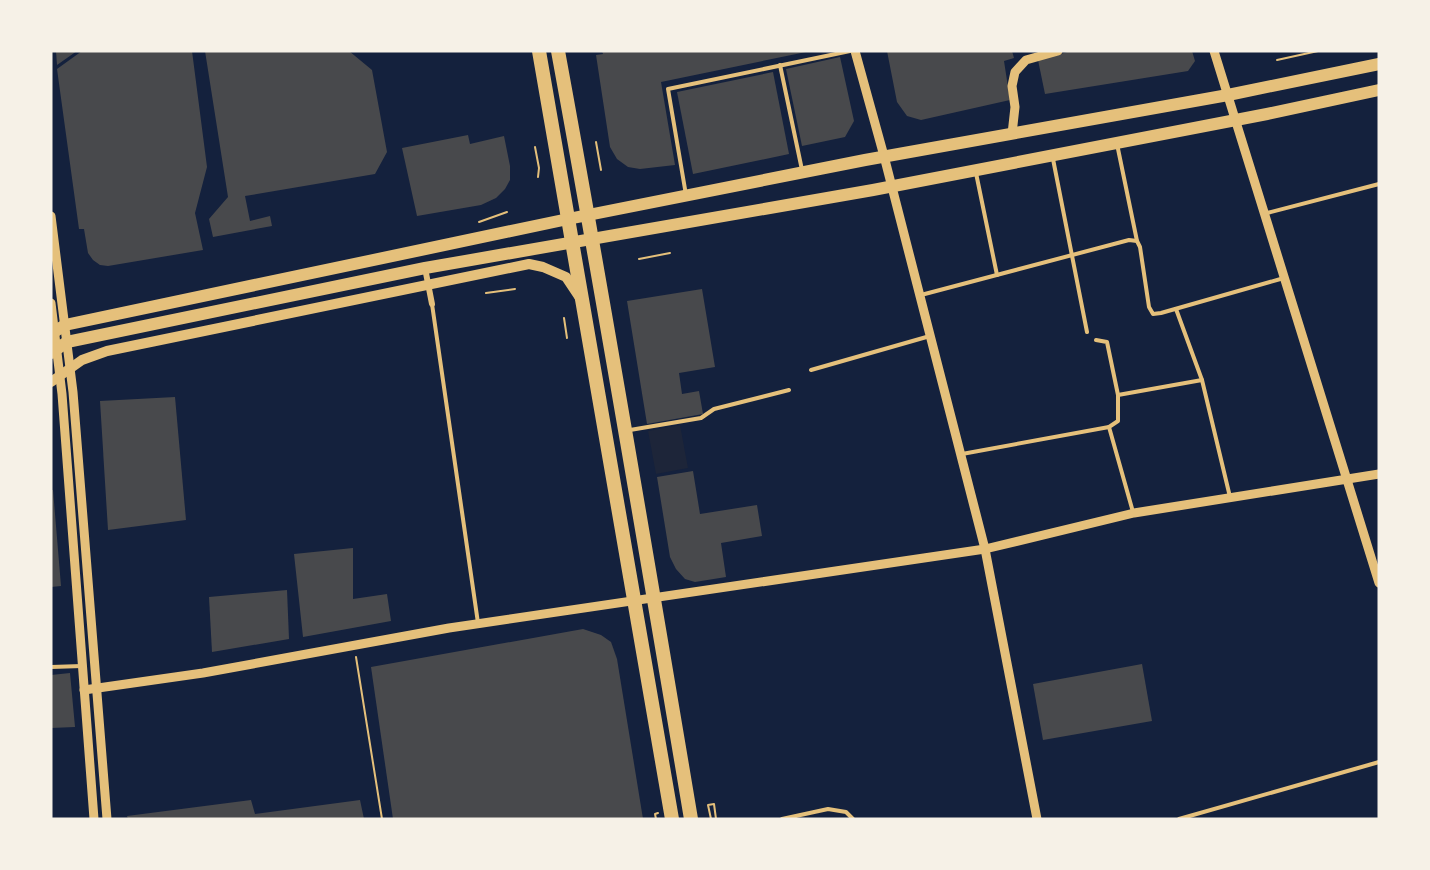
<svg xmlns="http://www.w3.org/2000/svg" width="1430" height="870" font-family="Helvetica,sans-serif">
<rect width="100%" height="100%" fill="#14213d"/>
<path fill="#1d2539" d="M 680,425 L 688,468 L 656,474 L 648,431 Z"/>
<g fill="#48494c">
<path d="M 56,51 L 77,51 L 57,65 Z"/>
<path d="M 82,51 L 192,51 L 207,167 L 195,213 L 203,250 L 108,266 L 100,265 L 93,260 L 88,253 L 84,229 L 79,229 L 57,69 Z"/>
<path d="M 205,51 L 349,51 L 372,70 L 387,152 L 375,174 L 245,196 L 250,221 L 270,216 L 272,226 L 213,237 L 209,219 L 228,197 Z"/>
<path d="M 602,51 L 805,51 L 806,52 L 661,82 L 675,165 L 640,169 L 628,167 L 617,159 L 610,147 L 596,55 L 603,54 Z"/>
<path d="M 887,51 L 1012,51 L 1014,58 L 1004,61 L 1010,100 L 921,120 L 907,116 L 897,102 Z"/>
<path d="M 1071,51 L 1192,51 L 1195,61 L 1188,71 L 1045,94 L 1038,60 Z"/>
<path d="M 840,57 L 854,121 L 845,137 L 802,146 L 786,69 Z"/>
<path d="M 773,72 L 789,154 L 693,174 L 677,92 Z"/>
<path d="M 468,135 L 470,144 L 504,136 L 510,166 L 510,180 L 505,189 L 496,198 L 481,205 L 417,216 L 402,148 Z"/>
<path d="M 702,289 L 715,367 L 679,373 L 682,394 L 699,391 L 703,414 L 647,424 L 627,301 Z"/>
<path d="M 175,397 L 186,520 L 108,530 L 100,401 Z"/>
<path d="M 693,471 L 700,514 L 757,505 L 762,536 L 721,543 L 726,577 L 695,582 L 685,579 L 676,569 L 670,557 L 657,477 Z"/>
<path d="M 51,490 L 53,490 L 61,586 L 51,587 Z"/>
<path d="M 353,548 L 353,599 L 387,594 L 391,621 L 303,637 L 294,554 Z"/>
<path d="M 287,590 L 289,639 L 212,652 L 209,597 Z"/>
<path d="M 583,629 L 601,635 L 611,642 L 617,659 L 643,819 L 393,819 L 371,667 Z"/>
<path d="M 1142,664 L 1152,721 L 1043,740 L 1033,684 Z"/>
<path d="M 70,673 L 75,727 L 51,728 L 51,675 Z"/>
<path d="M 251,800 L 255,814 L 360,800 L 364,819 L 128,819 L 127,816 Z"/>
</g>
<g fill="none" stroke-linecap="round" stroke-linejoin="round">
<g stroke="#e5c07b" stroke-width="2">
<path d="M 1277,60 L 1318,51"/>
<path d="M 596,142 L 601,170"/>
<path d="M 535,147 L 539,168 L 538,177"/>
<path d="M 479,222 L 507,212"/>
<path d="M 639,259 L 670,253"/>
<path d="M 486,293 L 515,289"/>
<path d="M 564,318 L 567,338"/>
<path d="M 356,657 L 382,819"/>
<path d="M 656,819 L 655,814 L 658,813"/>
<path d="M 711,819 L 708,805 L 714,804 L 716,819"/>
</g>
<g stroke="#e5c07b" stroke-width="4">
<path d="M 780,65 L 802,170"/>
<path d="M 1117,144 L 1137,241"/>
<path d="M 1053,159 L 1087,332"/>
<path d="M 976,173 L 997,275"/>
<path d="M 686,195 L 668,89 L 850,51"/>
<path d="M 1267,213 L 1379,184"/>
<path d="M 921,295 L 1129,240 L 1137,241 L 1140,247 L 1149,307 L 1153,314 L 1161,313 L 1284,278"/>
<path d="M 432,304 L 478,623"/>
<path d="M 1176,309 L 1202,380 L 1230,497"/>
<path d="M 1096,340 L 1107,342 L 1118,395 L 1118,421 L 1109,427 L 1133,512"/>
<path d="M 811,370 L 930,336"/>
<path d="M 1118,395 L 1202,380"/>
<path d="M 630,430 L 701,418 L 714,409 L 789,390"/>
<path d="M 962,454 L 1109,427"/>
<path d="M 51,667 L 82,666"/>
<path d="M 782,819 L 828,809 L 846,812 L 853,819"/>
<path d="M 1179,819 L 1379,762"/>
</g>
<path stroke="#e5c07b" stroke-width="6" d="M 425,268 L 432,304"/>
<g stroke="#e5c07b" stroke-width="9">
<path d="M 855,51 L 884,156 L 985,549 L 1037,819"/>
<path d="M 1214,51 L 1379,583"/>
<path d="M 1012,134 L 1015,107 L 1012,86 L 1015,72 L 1026,60 L 1058,51"/>
<path d="M 51,216 L 73,392 L 107,819"/>
<path d="M 51,303 L 62,394 L 94,819"/>
<path d="M 84,690 L 203,673 L 449,628 L 985,549 L 1134,513 L 1379,474"/>
</g>
<path stroke="#e5c07b" stroke-width="10" d="M 51,382 L 82,360 L 107,351 L 529,264 L 543,267 L 566,277 L 580,298"/>
<g stroke="#e5c07b" stroke-width="12">
<path d="M 51,334 L 65,325 L 568,219 L 865,160 L 1228,95 L 1379,64"/>
<path d="M 51,353 L 67,342 L 425,268 L 873,190 L 1267,114 L 1379,90"/>
</g>
<g stroke="#e5c07b" stroke-width="14">
<path d="M 539,51 L 672,819"/>
<path d="M 558,51 C 605,306 648,563 691,819"/>
</g>
</g>
<rect width="1430" height="870" fill="none" stroke="#f6f1e7" stroke-width="105"/>
</svg>
